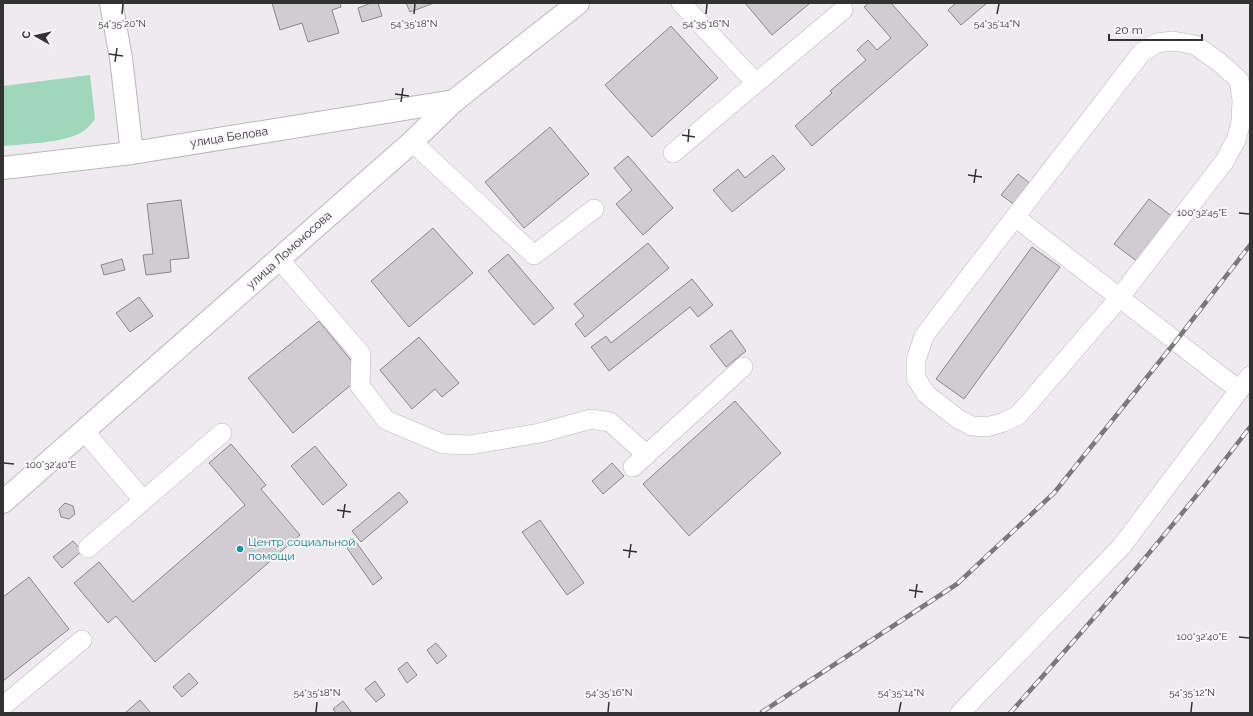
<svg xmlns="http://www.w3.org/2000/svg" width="1253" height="716" font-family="Raleway,sans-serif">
<rect width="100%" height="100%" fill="#eeebee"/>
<path fill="#9ed7b9" d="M 90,75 L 95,119 C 91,124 87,129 82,132 C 64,143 25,144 3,146 L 3,86 Z"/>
<g fill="#cfcdd0" stroke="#89888b">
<path d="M 272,3 L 340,3 L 341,7 L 332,10 L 339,33 L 308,42 L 302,23 L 280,30 Z"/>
<path d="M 371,3 L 378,3 L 382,16 L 362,22 L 358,8 Z"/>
<path d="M 406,3 L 434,3 L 410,12 Z"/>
<path d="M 745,3 L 810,3 L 772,35 Z"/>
<path d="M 869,3 L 891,3 L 928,45 L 812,146 L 795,126 L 832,93 L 830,91 L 866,60 L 857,50 L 868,40 L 877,50 L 891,38 L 864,7 Z"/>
<path d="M 956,3 L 987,3 L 961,25 L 948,10 Z"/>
<path d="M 671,26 L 718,78 L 652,137 L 605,85 Z"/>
<path d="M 550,127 L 589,174 L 524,228 L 485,182 Z"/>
<path d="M 773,155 L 785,169 L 732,212 L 713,190 L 738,169 L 745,178 Z"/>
<path d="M 628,156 L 673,208 L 643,235 L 616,204 L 632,190 L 614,168 Z"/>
<path d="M 1018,174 L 1031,184 L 1015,205 L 1001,195 Z"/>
<path d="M 1149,199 L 1173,217 L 1138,262 L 1114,244 Z"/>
<path d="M 181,200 L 189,258 L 170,260 L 171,272 L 146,275 L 143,255 L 153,254 L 147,204 Z"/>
<path d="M 433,228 L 473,273 L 409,327 L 371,281 Z"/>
<path d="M 648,243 L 669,268 L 585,337 L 575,324 L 584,316 L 574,304 Z"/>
<path d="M 1032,247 L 1060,267 L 964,399 L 936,379 Z"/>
<path d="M 508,254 L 554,308 L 534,325 L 488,271 Z"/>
<path d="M 122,259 L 125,270 L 104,275 L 101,265 Z"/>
<path d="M 692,279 L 713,305 L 698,317 L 690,307 L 609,371 L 591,347 L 606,336 L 611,343 Z"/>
<path d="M 139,297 L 153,316 L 130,332 L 116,313 Z"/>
<path d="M 319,321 L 363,375 L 293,433 L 248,378 Z"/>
<path d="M 731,330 L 746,351 L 726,367 L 710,346 Z"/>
<path d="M 419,337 L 459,383 L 442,397 L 435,389 L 412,409 L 380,370 Z"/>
<path d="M 735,401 L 781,453 L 689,536 L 643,484 Z"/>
<path d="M 231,444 L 266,485 L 261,489 L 300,535 L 155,662 L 116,616 L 108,623 L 74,583 L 99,562 L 133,602 L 245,505 L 209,463 Z"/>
<path d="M 315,446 L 347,485 L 323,505 L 291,466 Z"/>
<path d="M 612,463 L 624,476 L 603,494 L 592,481 Z"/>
<path d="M 399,492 L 408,502 L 361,542 L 352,531 Z"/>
<path d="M 65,503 L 73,506 L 75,514 L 69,519 L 61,517 L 59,509 Z"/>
<path d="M 540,520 L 584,583 L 567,595 L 522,532 Z"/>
<path d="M 73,541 L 82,551 L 62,568 L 53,557 Z"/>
<path d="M 356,542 L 382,578 L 373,585 L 347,548 Z"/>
<path d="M 29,577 L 69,629 L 3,681 L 3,597 Z"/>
<path d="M 436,643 L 447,656 L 437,664 L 427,650 Z"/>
<path d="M 407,662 L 417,675 L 407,683 L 398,669 Z"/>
<path d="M 189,673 L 198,683 L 182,697 L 173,687 Z"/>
<path d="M 375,681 L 385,695 L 376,702 L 365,689 Z"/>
<path d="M 140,700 L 151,713 L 125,713 Z"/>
<path d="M 343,701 L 352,713 L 336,713 L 333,709 Z"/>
</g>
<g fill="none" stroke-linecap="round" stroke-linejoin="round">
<g stroke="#bab8ba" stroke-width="20">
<g id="service">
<path d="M 681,3 L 756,83"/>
<path d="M 412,142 L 534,255 L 594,209"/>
<path d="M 673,153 L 843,10"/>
<path d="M 1015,217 L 1142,52 L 1157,43 L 1173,41 L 1195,45 L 1219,62 L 1239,80 L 1242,100 L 1241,122 L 1236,140 L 1224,162 L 1120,297 L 1028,404 L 1017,416 L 1004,422 L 987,427 L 972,426 L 958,419 L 926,394 L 916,378 L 916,360 L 924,336 L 1015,217 L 1239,390"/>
<path d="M 279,259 L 361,354 L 360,386 L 386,420 L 443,444 L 470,445 L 540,433 L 591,419 L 610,422 L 647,455"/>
<path d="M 84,431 L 143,500"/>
<path d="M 633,467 L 743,367"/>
<path d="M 88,548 L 222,433"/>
<path d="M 3,706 L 82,640"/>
<path d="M 960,713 L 1121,547 L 1250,376"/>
</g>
</g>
<g stroke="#bab8ba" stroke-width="24">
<g id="minor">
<path d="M 111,3 L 121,58 L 132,153"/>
<path d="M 3,168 L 132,153 L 454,101"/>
<path d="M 3,502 L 412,142 L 454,101 L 578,3"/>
</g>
</g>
<use href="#service" stroke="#fff" stroke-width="19"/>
<use href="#minor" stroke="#fff" stroke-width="22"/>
<g stroke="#7a787a" stroke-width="4.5">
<g id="rail">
<path d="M 762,712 L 957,584 L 1054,493 L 1176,341 L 1250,245"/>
<path d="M 1010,713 C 1093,620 1175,526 1250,427"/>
</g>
</g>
<use href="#rail" stroke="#fbf8fb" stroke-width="3" stroke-dasharray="9" stroke-linecap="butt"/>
</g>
<path fill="none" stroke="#333233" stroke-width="1.5" d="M 122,14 L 123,4M 414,14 L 415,4M 706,14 L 707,4M 997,14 L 999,4M 109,54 L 123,56M 115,62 L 117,48M 395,94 L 409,96M 401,102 L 403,88M 682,135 L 695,137M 688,142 L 689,129M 968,175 L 982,177M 974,183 L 976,169M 1239,213 L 1249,214M 4,463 L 14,464M 337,510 L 351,512M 343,518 L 345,504M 623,550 L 637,552M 629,558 L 631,544M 909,590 L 923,592M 915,598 L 917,584M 1239,637 L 1249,638M 316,712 L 317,702M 608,712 L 609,702M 899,712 L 901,702M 1191,712 L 1192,702"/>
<circle fill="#0f9aa8" stroke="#fbf8fb" stroke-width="1.5" cx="240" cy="549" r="4"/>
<g text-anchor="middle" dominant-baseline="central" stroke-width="3.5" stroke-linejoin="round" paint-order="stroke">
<g font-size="12" fill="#333233" stroke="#fbf8fb">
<text transform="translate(229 137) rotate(-9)">улица Белова</text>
<text transform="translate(289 250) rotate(-42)">улица Ломоносова</text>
</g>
<g font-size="12" fill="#0d838f" stroke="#fbf8fb" text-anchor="start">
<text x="248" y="542">Центр социальной<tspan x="248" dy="14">помощи</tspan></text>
</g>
</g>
<g font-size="10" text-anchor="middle" fill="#333233" stroke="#fbf8fb" stroke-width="3.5" stroke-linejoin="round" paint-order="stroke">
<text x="122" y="27">54°35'20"N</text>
<text x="414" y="27">54°35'18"N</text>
<text x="706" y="27">54°35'16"N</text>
<text x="997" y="27">54°35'14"N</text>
<text x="1202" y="216">100°32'45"E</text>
<text x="51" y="468">100°32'40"E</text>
<text x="1202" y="640">100°32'40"E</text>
<text x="317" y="696">54°35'18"N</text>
<text x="609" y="696">54°35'16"N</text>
<text x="901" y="696">54°35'14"N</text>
<text x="1192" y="696">54°35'12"N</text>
</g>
<rect width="1253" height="716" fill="none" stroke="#333233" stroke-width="8"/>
<g transform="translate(36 36) rotate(278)" stroke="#fbf8fb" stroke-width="3" paint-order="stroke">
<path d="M0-3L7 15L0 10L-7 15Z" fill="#333233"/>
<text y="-6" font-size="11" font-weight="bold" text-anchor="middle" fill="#333233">С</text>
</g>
<path d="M1109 34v6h93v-6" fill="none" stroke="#333233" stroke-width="2"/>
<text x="1115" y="34" font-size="12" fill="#333233" stroke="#fbf8fb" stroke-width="3" paint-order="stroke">20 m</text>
</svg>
